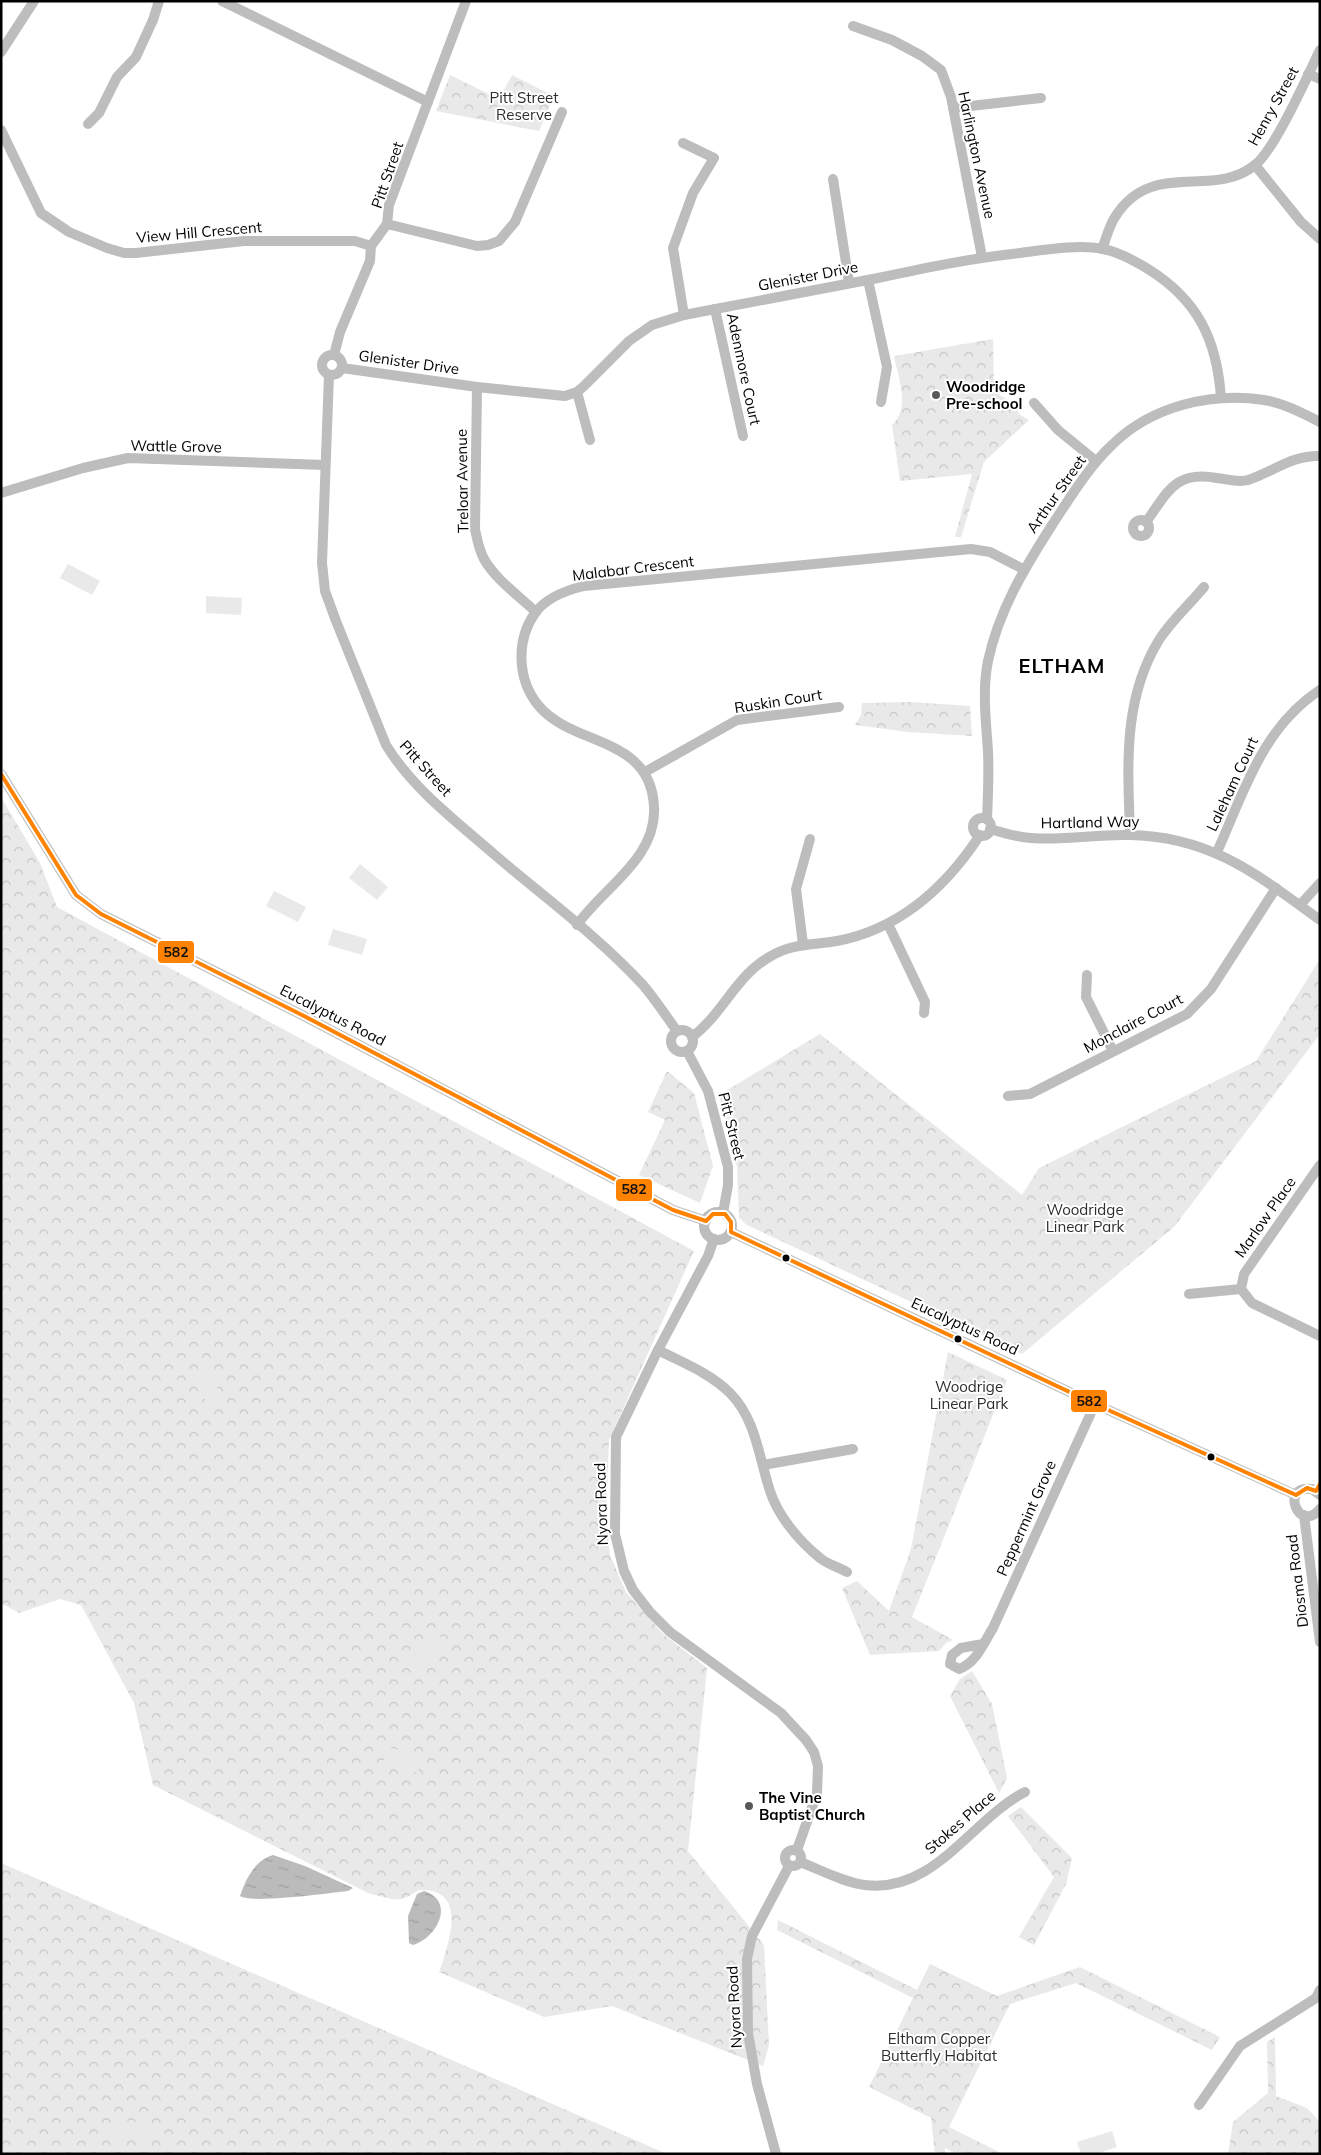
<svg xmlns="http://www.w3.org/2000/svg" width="1321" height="2155" font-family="Mulish,sans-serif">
<defs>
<pattern id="forest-crowns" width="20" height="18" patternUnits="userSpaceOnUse" patternTransform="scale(1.25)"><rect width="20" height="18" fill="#e9e9e9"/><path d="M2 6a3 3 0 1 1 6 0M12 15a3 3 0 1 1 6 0" fill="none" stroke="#c6c6c6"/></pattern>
<pattern id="water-ripples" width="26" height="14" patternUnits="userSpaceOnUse" patternTransform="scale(1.25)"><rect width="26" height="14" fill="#bbb"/><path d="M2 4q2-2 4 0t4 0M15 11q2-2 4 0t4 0" fill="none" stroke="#9f9f9f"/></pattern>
</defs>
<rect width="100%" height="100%" fill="#fff"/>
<g fill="url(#forest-crowns)">
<path d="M 450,75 L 499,99 L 512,75 L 554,96 L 539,131 L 436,111 Z"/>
<path d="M 993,339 L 994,392 L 1014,403 L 1019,414 L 1029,420 L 984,462 L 961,537 L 955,537 L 972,474 L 900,481 L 892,425 C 911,408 898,378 894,356 Z"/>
<path d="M 910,702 L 970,706 L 972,736 L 908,732 L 855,725 L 861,715 L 862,703 Z"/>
<path d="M 1,797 L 40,863 L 57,907 L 694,1251 L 609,1440 L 606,1518 L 610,1555 L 626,1592 L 663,1634 L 707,1668 L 688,1851 L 764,1945 L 769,2045 L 763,2066 L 612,2006 L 544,2017 L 439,1972 C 448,1946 469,1890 422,1890 C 415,1890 409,1898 401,1899 C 393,1901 379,1895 370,1894 L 153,1785 L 134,1703 L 81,1605 L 60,1599 L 19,1613 L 1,1603 Z"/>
<path d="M 1320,959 L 1320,1034 L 1174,1227 L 1022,1354 L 747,1225 L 739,1218 L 737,1166 L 719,1095 L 820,1034 L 1022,1195 L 1039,1168 L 1256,1061 Z"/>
<path d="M 667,1071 L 694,1093 L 713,1166 L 700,1203 L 639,1175 L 665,1120 L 648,1112 Z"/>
<path d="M 948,1352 L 1007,1380 L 912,1617 L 953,1640 L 946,1643 L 939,1651 L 870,1655 L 842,1588 L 857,1581 L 889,1611 L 911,1549 Z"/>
<path d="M 972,1671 L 992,1704 L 1007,1778 L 999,1793 L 950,1696 L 960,1679 Z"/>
<path d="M 1021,1807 L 1072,1858 L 1066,1884 L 1034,1945 L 1019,1937 L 1054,1877 L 1008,1816 Z"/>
<path d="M 1,1863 L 667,2154 L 1,2154 Z"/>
<path d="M 778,1920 L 917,1990 L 930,1964 L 997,1996 L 1080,1967 L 1220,2037 L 1212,2050 L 1076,1983 L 1010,2004 L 949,2127 L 1003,2154 L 956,2154 L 945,2148 L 945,2154 L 935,2154 L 931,2118 L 869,2087 L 913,1998 L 777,1930 Z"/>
<path d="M 1275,2037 L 1276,2096 L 1307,2108 L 1320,2122 L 1320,2154 L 1228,2154 L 1233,2122 L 1268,2093 L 1267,2042 Z"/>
</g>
<g fill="#e9e9e9">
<path d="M 68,564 L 100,581 L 92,595 L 60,578 Z"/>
<path d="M 206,596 L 242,598 L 241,615 L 206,613 Z"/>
<path d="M 360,864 L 388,887 L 377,900 L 349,878 Z"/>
<path d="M 274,891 L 306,907 L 298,922 L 266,906 Z"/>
<path d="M 333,929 L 367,939 L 362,955 L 328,945 Z"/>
<path d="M 206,1371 L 226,1400 L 212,1410 L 192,1380 Z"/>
<path d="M 443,1636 L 449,1652 L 415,1664 L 410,1649 Z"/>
<path d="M 387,1747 L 422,1756 L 418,1773 L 383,1764 Z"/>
<path d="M 116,2120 L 151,2124 L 150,2140 L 114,2136 Z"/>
<path d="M 1112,2131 L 1117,2147 L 1096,2154 L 1081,2154 L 1077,2142 Z"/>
</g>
<g fill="url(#water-ripples)">
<path d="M 273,1855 L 305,1866 L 353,1888 L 348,1891 C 329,1893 252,1904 240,1896 C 246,1879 254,1861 273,1855 Z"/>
<path d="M 424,1891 C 456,1901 437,1938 413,1945 L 409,1943 L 408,1916 L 417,1894 Z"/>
</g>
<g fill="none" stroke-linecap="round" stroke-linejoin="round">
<g stroke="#bdbdbd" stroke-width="10">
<path d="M 222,1 L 428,102"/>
<path d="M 853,26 L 892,40 L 922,56 L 941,70 L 951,97 L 982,257"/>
<path d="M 1,52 L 34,1"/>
<path d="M 1308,74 L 1320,79"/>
<path d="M 953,108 L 1041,98"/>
<path d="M 88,124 L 99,113 L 117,77 L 136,57 L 153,20 L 159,1"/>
<path d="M 1,130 L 41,213 L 69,232 L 107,248 L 124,253 L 136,253 L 244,241 L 355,241 L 371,246"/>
<path d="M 683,143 L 714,158 L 693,193 L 673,248 L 684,315"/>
<path d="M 1255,165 L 1301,222 L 1320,239"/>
<path d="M 833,179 L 849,282"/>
<path d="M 387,224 L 477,246 L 488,245 L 499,241 L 515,222 L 562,112"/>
<path d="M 1102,249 C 1106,239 1109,226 1115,217 C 1152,158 1212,200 1255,165 C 1275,149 1307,77 1320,50"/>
<path d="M 868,280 L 887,367 L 881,402"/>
<path d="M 715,309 L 743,436"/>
<circle cx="332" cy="365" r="10"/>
<path d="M 334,355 L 340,332 L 370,261 L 371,246 L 387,224 L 389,205 L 466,1"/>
<path d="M 342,368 L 477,387 L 565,396 L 577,392 L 584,386 L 629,341 L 652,325 L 684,315 C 749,303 813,290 878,278 C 925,268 972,258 1020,253 C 1044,250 1078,244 1103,249 C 1118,252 1135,261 1148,269 C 1198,300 1217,340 1221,398"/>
<path d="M 329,375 L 322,563 L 325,591 L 336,621 L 386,745 C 413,789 456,821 495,855 C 544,897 599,937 643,985 C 655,999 666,1016 677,1031"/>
<path d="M 477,387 L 475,529 C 477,539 479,550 484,559 C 495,579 519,596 536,612"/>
<path d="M 577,392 L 590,440"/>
<path d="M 1034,403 L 1058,430 L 1096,461"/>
<path d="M 1,493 L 83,468 L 128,458 L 325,465"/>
<circle cx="1141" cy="528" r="8"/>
<path d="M 1146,522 C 1168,492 1175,470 1217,478 C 1227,479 1238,483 1248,480 C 1273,472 1292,455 1320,456"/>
<path d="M 645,772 L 737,720 L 839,707"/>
<path d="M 1,774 L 76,895 L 101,914 L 304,1016 L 673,1210 L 706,1221"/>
<circle cx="982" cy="827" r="9"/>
<path d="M 987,819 C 988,797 989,774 988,751 C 986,721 982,691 988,661 C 999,610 1024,569 1052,525 C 1070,498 1089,466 1113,444 C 1152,406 1211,392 1264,400 C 1283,403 1302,413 1320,422"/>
<path d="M 990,829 C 1003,833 1017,837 1031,838 C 1063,841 1097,834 1129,835 C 1210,836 1258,875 1320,920"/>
<path d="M 1130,835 C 1128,768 1122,700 1159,640 C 1171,621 1190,604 1204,587"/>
<path d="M 1217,852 C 1244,792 1262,728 1320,690"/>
<path d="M 1300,905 L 1320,883"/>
<path d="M 888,924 L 925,1002 L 924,1013"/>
<path d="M 577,925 C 603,888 657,858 654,807 C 651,735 572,747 538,705 C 517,679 516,640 535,613 C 546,598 567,590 584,586 L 971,549 L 990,552 L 1023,569"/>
<path d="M 803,944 L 796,889 L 810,839"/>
<path d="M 1087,975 L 1086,997 L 1113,1051"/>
<circle cx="682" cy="1041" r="11"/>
<path d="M 692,1037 C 723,1014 736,975 771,956 C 793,943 814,945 837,941 C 900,929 946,887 980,835"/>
<path d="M 687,1051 L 708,1091 L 728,1167 L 728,1185 L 723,1213"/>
<path d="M 1008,1096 L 1030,1094 L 1187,1014 L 1211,989 L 1276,888"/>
<path d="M 1320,1165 L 1244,1274 L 1241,1289 L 1252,1303 L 1320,1336"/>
<circle cx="718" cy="1226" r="14"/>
<path d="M 731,1232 L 1095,1404 L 1296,1495"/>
<path d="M 714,1239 L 708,1256 L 658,1350 L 616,1437 L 615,1534 L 624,1571 L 633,1590 L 650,1612 L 670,1632 L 781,1713 L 806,1740 L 814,1752 L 818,1766 L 817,1793 L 797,1850"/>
<path d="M 1189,1294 L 1241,1289"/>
<path d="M 658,1350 C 683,1363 710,1373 730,1393 C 756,1419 759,1458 770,1491 C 778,1516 799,1541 820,1558 C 827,1564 838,1567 847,1572"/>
<path d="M 763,1465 L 853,1449"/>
<path d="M 1320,1495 L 1312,1489 C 1279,1484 1299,1535 1320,1509"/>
<path d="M 1304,1515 L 1320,1642"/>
<path d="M 983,1644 L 961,1648 L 952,1655 L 950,1664 L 959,1669 C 976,1663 983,1644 993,1628 L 1095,1404"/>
<circle cx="793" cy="1858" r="8"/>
<path d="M 800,1862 C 821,1870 843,1882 865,1885 C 934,1894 972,1819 1025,1792"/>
<path d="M 1199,2105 L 1240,2046 L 1316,1998 L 1320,1990"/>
<path d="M 776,2154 L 757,2084 L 748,2033 L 747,1959 L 752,1936 L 789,1866"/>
</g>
<g stroke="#fff" stroke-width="8">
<path id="bus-1" d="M 1,774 L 76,895 L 101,914 L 304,1016 L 673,1210 L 706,1221 L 713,1214 L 725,1214 L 731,1222 L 731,1232 L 1095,1404 L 1296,1495 L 1307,1488 L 1316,1491 L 1320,1484"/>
</g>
<use href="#bus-1" stroke="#ff8200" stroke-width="4"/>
</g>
<g fill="#595959" stroke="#fff" stroke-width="2">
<circle cx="936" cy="395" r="5"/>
<circle cx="749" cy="1806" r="5"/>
</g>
<g fill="#000" stroke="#fff" stroke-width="2">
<circle cx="786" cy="1258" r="4.5"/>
<circle cx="958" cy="1339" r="4.5"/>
<circle cx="1211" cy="1457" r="4.5"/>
</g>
<g text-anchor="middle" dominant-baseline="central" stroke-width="4" stroke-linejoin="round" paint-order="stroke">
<g font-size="15" fill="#2e2e2e" stroke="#fff">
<text x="524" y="97">Pitt Street<tspan x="524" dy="17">Reserve</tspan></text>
<text x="1085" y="1209">Woodridge<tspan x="1085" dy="17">Linear Park</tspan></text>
<text x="969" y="1386">Woodrige<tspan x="969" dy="17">Linear Park</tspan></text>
<text x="939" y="2038">Eltham Copper<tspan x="939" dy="17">Butterfly Habitat</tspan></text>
</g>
<g font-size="15" fill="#000" stroke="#fff">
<text transform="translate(1273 106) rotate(-61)">Henry Street</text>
<text transform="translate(977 155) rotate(78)">Harlington Avenue</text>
<text transform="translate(387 175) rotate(-71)">Pitt Street</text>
<text transform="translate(199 232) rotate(-5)">View Hill Crescent</text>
<text transform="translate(808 276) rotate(-11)">Glenister Drive</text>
<text transform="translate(409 362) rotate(8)">Glenister Drive</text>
<text transform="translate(744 369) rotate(78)">Adenmore Court</text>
<text transform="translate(176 446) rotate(1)">Wattle Grove</text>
<text transform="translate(462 481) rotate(-91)">Treloar Avenue</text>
<text transform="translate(1056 494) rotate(-55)">Arthur Street</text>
<text transform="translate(633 568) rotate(-7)">Malabar Crescent</text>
<text transform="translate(778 701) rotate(-9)">Ruskin Court</text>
<text transform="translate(426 768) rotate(48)">Pitt Street</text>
<text transform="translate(1232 784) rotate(-65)">Laleham Court</text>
<text transform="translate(1090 822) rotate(-1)">Hartland Way</text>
<text transform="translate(333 1015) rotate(27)">Eucalyptus Road</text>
<text transform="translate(1133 1023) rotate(-28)">Monclaire Court</text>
<text transform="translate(732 1126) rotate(76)">Pitt Street</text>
<text transform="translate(1265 1217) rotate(-55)">Marlow Place</text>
<text transform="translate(965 1326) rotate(25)">Eucalyptus Road</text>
<text transform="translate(601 1504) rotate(-92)">Nyora Road</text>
<text transform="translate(1026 1518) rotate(-66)">Peppermint Grove</text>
<text transform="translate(1297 1581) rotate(-97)">Diosma Road</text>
<text transform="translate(960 1822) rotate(-41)">Stokes Place</text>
<text transform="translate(734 2007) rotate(-93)">Nyora Road</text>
</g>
<g font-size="15" font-weight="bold" fill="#000" stroke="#fff" text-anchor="start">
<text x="946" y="386">Woodridge<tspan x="946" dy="17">Pre-school</tspan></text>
<text x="759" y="1797">The Vine<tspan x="759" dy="17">Baptist Church</tspan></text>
</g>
<g font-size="20" font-weight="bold" letter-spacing="1" fill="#000" stroke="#fff">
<text x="1062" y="665">ELTHAM</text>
</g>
</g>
<g stroke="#fff" stroke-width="2">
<rect x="157" y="940" width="38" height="24" rx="5" fill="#ff8200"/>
<rect x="615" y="1178" width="38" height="24" rx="5" fill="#ff8200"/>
<rect x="1070" y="1389" width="38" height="24" rx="5" fill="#ff8200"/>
</g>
<g font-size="14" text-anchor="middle" font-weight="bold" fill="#111">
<text x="176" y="957">582</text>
<text x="634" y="1194">582</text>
<text x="1089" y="1406">582</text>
</g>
<rect width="1321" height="2155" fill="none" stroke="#000000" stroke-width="5"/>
</svg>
